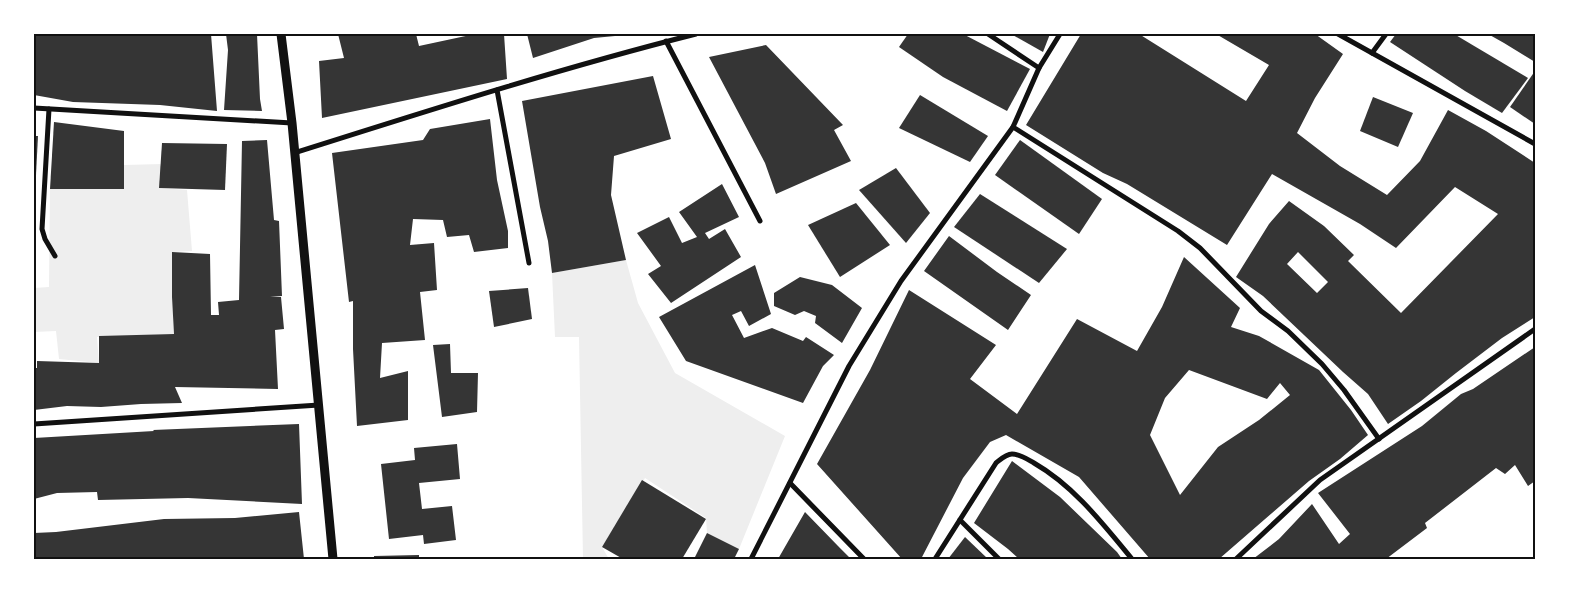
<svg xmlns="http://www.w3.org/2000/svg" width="1569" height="593" font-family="'IBM Plex Sans',sans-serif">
<rect width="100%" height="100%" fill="#fff"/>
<g fill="#eee">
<path d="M 162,164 L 159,188 L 187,190 L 192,251 L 172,252 L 172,297 L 174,334 L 97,337 L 99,363 L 59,359 L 56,331 L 34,332 L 34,288 L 49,287 L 50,189 L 124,189 L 124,165 Z"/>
<path d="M 626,260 L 638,303 L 675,373 L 785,436 L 739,549 L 707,533 L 706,518 L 645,478 L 602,547 L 609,559 L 583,559 L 579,337 L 555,337 L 552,273 Z"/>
</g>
<g fill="#353535" fill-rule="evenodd">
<path d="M 34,34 L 211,34 L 217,111 L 160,105 L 73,102 L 34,95 Z"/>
<path d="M 226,34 L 257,34 L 260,99 L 262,111 L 224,110 L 228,50 Z"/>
<path d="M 338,34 L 416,34 L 419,46 L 475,34 L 504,34 L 507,79 L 322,118 L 319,61 L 344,58 Z"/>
<path d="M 527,34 L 636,34 L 594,38 L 533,58 Z"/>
<path d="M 908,34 L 963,34 L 1030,69 L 1007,111 L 943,77 L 899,47 Z"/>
<path d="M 1011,34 L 1050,34 L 1043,52 Z"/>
<path d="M 1081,34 L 1139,34 L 1246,101 L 1269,65 L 1216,34 L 1315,34 L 1343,54 L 1315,98 L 1297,133 L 1340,166 L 1387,195 L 1420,161 L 1448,110 L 1486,131 L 1535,163 L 1535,317 L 1502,338 L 1456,373 L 1421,401 L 1388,424 L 1368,394 L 1343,372 L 1263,296 L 1236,277 L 1269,224 L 1289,201 L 1324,226 L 1354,255 L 1348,261 L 1401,313 L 1498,214 L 1455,187 L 1396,248 L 1360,224 L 1272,174 L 1227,245 L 1127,184 L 1103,173 L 1026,125 ZM 1298,252 L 1328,282 L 1317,293 L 1287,264 Z"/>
<path d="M 1396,34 L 1454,34 L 1528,78 L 1502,113 L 1465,91 L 1390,42 Z"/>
<path d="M 1488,34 L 1535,34 L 1535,62 L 1504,43 Z"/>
<path d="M 766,45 L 843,125 L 834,130 L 851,161 L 776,194 L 765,163 L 709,57 Z"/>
<path d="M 1535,71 L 1535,124 L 1510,107 Z"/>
<path d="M 653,76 L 671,139 L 614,156 L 611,195 L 626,260 L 552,273 L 548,241 L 540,207 L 522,101 Z"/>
<path d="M 920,95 L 988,136 L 970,162 L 899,128 Z"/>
<path d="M 1373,97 L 1413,113 L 1398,147 L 1360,131 Z"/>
<path d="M 490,119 L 497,180 L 508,231 L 508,248 L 474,252 L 469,235 L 447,237 L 443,220 L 413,219 L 410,245 L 434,243 L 437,290 L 420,292 L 425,340 L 382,343 L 380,378 L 408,371 L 408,420 L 357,426 L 353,349 L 353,301 L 349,302 L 332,153 L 423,140 L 430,129 Z"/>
<path d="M 54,122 L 124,131 L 124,189 L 50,189 Z"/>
<path d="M 34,136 L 38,136 L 35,194 L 34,194 Z"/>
<path d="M 267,140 L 274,220 L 279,221 L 282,296 L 270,297 L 281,297 L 284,329 L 275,330 L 278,389 L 175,387 L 182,403 L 141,404 L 101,407 L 67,406 L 34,410 L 34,368 L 37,368 L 37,361 L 99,363 L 99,336 L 174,334 L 172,297 L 172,252 L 210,254 L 211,315 L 219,315 L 218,302 L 239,300 L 242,141 Z"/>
<path d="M 1020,140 L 1102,199 L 1079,234 L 995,175 Z"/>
<path d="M 162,143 L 227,144 L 225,190 L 159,188 Z"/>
<path d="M 896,168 L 930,213 L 906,243 L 859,190 Z"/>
<path d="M 722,184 L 739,217 L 705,233 L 709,239 L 725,229 L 741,257 L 671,303 L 648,274 L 661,266 L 637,233 L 669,217 L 682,243 L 697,237 L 679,212 Z"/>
<path d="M 980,194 L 1067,249 L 1039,283 L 954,227 Z"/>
<path d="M 856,203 L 890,245 L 840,277 L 808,225 Z"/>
<path d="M 949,236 L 997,272 L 1031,295 L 1008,330 L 924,271 Z"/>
<path d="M 1184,257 L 1240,308 L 1231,327 L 1259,336 L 1319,370 L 1351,410 L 1368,435 L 1340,459 L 1309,481 L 1219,559 L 1150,559 L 1079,477 L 1006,435 L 990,442 L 963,478 L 921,559 L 902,559 L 817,464 L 870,370 L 909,290 L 996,345 L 970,379 L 1017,414 L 1077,319 L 1137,351 L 1162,307 ZM 1189,370 L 1267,399 L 1280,383 L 1290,395 L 1259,420 L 1218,447 L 1180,495 L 1150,435 L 1165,398 Z"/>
<path d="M 755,265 L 771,314 L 749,326 L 741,311 L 732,315 L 744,338 L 772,328 L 803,341 L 806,337 L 834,355 L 823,366 L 803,403 L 686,361 L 659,317 Z"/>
<path d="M 800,277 L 832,285 L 862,308 L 842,343 L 815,323 L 816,316 L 804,311 L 795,315 L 774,306 L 774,293 Z"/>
<path d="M 528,288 L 532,319 L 494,327 L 489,291 Z"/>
<path d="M 450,344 L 451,373 L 478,373 L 477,412 L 442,417 L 433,345 Z"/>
<path d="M 1535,347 L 1535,481 L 1528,486 L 1515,465 L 1505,474 L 1496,468 L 1425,523 L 1427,528 L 1386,559 L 1253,559 L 1279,539 L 1312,504 L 1339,544 L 1350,534 L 1318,493 L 1422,426 L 1461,394 L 1473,389 Z"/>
<path d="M 299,424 L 302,504 L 188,498 L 98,500 L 97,492 L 57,493 L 34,499 L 34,438 L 154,431 L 153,430 Z"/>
<path d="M 457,444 L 460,479 L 419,483 L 422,509 L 452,506 L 456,540 L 424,544 L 423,535 L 389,539 L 381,464 L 415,460 L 414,448 Z"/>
<path d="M 1012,461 L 1060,497 L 1117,552 L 1122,559 L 1019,559 L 1008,549 L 974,523 Z"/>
<path d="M 642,480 L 706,519 L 682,559 L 623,559 L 602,547 Z"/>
<path d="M 299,512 L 304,559 L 34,559 L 34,533 L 56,532 L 164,519 L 235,518 Z"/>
<path d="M 805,512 L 838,546 L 851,559 L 778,559 Z"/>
<path d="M 707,533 L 739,549 L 734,559 L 694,559 Z"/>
<path d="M 965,537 L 988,559 L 948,559 Z"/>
<path d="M 419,555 L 419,559 L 374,559 L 374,556 Z"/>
</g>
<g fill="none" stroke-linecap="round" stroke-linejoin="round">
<g stroke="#111" stroke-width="5">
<path d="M 988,34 L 1039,68"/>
<path d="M 1338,34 L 1535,144"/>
<path d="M 666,41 L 760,221"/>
<path d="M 1372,53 L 1386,34"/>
<path d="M 497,90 L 529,263"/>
<path d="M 34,108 L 292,123"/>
<path d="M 49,109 L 42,229 L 45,239 L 55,256"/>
<path d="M 1013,127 L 1178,231 L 1200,248 L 1261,311 L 1288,331 L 1322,364 L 1344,390 L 1379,439"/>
<path d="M 294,153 C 427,111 561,68 696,34"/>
<path d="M 34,424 L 319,405"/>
<path d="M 790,483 L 864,559"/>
<path d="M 960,520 L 999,559"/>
<path d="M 751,559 L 849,366 L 901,281 L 1013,127 L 1039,68 L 1060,34"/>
<path d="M 935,559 L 996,463 C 1001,459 1006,454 1012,454 C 1020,454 1027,459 1034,463 C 1074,486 1103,524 1132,559"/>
<path d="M 1236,559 L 1320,480 L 1535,329"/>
</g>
<path stroke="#111" stroke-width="9" d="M 281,34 L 292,123 L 333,559"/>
</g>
<rect width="1569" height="593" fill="none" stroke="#ffffff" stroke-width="70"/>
<rect x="35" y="35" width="1499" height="523" fill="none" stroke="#111" stroke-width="2"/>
</svg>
